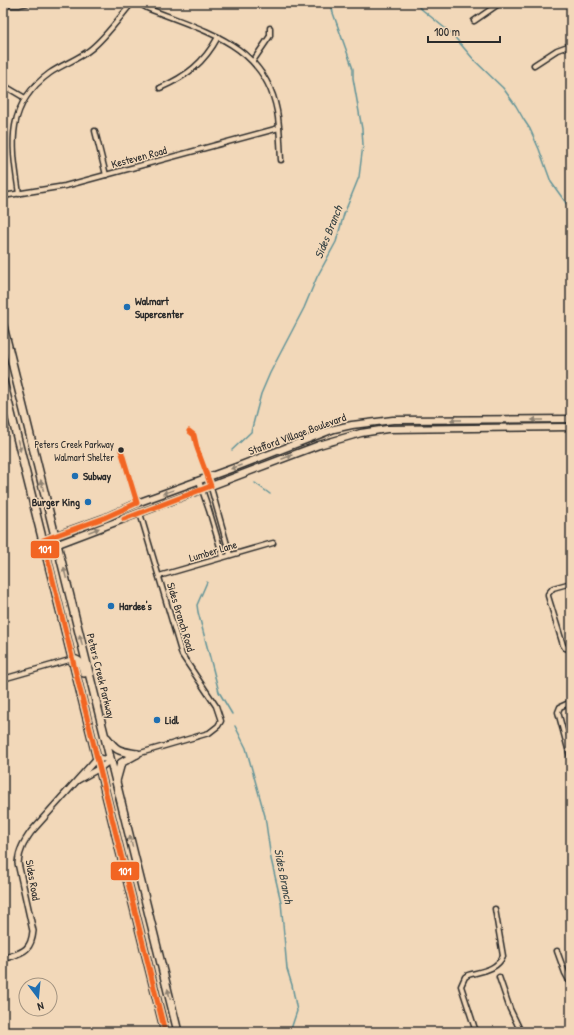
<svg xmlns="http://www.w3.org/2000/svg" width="574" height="1035" font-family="'Patrick Hand',sans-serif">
<rect width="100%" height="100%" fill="#f2d8b9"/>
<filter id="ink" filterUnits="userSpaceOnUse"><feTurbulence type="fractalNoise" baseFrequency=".025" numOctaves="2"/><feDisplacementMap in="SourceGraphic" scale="8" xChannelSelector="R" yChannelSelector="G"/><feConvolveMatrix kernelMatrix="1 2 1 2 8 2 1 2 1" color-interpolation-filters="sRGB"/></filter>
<g filter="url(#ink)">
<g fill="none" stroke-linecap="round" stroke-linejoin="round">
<g stroke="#639498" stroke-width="1.5">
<path d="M 414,3 L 452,34 L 475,61 L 503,88 L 516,106 L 524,120 L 530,129 L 539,149 L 551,182 L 571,210"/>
<path d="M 232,450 L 251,432 L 261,394 L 270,373 L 304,308 L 317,277 L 336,242 L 344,214 L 359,177 L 363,145 L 362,129 L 353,78 L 353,69 L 333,13 L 331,3"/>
<path d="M 255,483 L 270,494"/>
<path d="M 207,582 L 197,605 L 198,612 L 219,692 L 232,714"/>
<path d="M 235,726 L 246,748 L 265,816 L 271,859 L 281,902 L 287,969 L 292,985 L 297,1011 L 290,1032"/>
</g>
<g stroke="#2b2b2b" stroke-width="7">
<g id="minor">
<path d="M 139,3 L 147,8 C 203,31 264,43 277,111 C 280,127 280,144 281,160"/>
<path d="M 3,5 L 19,5 L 27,3"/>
<path d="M 474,21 L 500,3"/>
<path d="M 253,61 L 270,36 L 270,28"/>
<path d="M 534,65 L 557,50 L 571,45"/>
<path d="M 3,85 L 25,98"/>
<path d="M 160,88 C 187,76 204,63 218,37"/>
<path d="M 95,131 L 106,175"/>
<path d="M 19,194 C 12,146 4,106 50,73 C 63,64 79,59 91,49 C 107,36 119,18 132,3"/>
<path d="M 3,196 L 65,186 L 279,128"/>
<path d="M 121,450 L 137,503"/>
<path d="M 208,477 L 230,555"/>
<path d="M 199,481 L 209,510 L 223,557"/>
<path d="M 159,576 L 273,543"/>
<path d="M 571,583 L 553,588 L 548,594 L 548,596 L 563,645 L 565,648 L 571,649"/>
<path d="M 3,679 L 73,659"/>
<path d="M 571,702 L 560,707 L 558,712 L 571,760"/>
<path d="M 137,754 L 209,733 L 218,726 L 221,721 L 216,706 L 182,655 L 140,513"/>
<path d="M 557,951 L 565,973 L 571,984"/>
<path d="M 499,977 L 510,1009 L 521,1032"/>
<path d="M 476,1032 L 461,986 L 465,977 L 468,975 C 482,971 497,970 503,956 L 495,909"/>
</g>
</g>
<g stroke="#2b2b2b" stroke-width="8">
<g id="tertiary">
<path d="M 78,780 L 100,768 L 111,760"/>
<path d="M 3,959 C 21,952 31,953 33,931 L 18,863 C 19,850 24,842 31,832 L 97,758 L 111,760"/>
<path d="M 3,1031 L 3,1032"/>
</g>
</g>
<g stroke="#2b2b2b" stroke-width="9">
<g id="secondary">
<path d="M 43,540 L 104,518 L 137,503 L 236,467 L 334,429 L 352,425 L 393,420 L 571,419"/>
<path d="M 45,548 L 58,544 L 319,445 L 361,433 L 387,429 L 571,427"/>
</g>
</g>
<g stroke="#2b2b2b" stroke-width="10">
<g id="primary">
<path d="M 3,326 L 178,1032"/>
<path d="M 3,381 L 165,1032"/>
<path d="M 73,659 C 81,661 82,664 84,673"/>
<path d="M 107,738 C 117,752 120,751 137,754"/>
<path d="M 116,781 L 121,763 L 137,754"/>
</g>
</g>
<use href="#minor" stroke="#f2d8b9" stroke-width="4"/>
<use href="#tertiary" stroke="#f2d8b9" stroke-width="5"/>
<use href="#secondary" stroke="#f2d8b9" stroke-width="6"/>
<use href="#primary" stroke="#f2d8b9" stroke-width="7"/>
<g stroke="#f2d8b9" stroke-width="8">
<g id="bus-1">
<path d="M 121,450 L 137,503 L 104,518 L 43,540 L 165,1032"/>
<path d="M 124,519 L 211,486 L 197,448 L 194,435 L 189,431"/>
</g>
</g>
<use href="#bus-1" stroke="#f26522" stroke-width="5"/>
</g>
<defs><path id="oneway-solid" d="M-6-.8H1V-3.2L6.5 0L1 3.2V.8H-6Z"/></defs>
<g fill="#8e8272">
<use href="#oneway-solid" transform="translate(456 420) rotate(180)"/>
<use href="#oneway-solid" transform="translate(537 420) rotate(180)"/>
<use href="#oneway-solid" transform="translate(19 446) rotate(76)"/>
<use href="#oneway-solid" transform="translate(287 457) rotate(-21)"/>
<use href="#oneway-solid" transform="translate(236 467) rotate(160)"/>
<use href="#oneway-solid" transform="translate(42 485) rotate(-104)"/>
<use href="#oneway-solid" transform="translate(168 492) rotate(160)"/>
<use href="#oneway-solid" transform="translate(94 530) rotate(-21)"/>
<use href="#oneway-solid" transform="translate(65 573) rotate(-104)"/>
<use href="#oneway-solid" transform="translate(81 640) rotate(-104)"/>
<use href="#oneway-solid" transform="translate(131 841) rotate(-104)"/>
<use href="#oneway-solid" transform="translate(169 994) rotate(-104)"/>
</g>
</g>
<g fill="#1f6fb2" stroke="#f2d8b9" stroke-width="1.5">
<circle cx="127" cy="307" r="4"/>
<circle cx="75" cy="476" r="4"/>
<circle cx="88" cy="502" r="4"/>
<circle cx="111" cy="606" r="4"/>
<circle cx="157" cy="720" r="4"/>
</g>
<circle fill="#2b2b2b" stroke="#f2d8b9" stroke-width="1.5" cx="121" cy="450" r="3.5"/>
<g text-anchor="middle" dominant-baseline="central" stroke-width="3" stroke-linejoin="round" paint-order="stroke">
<g font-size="10" fill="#2b2b2b" stroke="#f2d8b9" text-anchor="end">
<text x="114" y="444">Peters Creek Parkway<tspan x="114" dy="13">Walmart Shelter</tspan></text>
</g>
<g font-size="11" fill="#2b2b2b" stroke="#f2d8b9">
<text transform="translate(139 157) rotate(-15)">Kesteven Road</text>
<text transform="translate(297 434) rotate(-20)">Stafford Village Boulevard</text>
<text transform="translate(213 551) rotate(-17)">Lumber Lane</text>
<text transform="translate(181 617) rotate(73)">Sides Branch Road</text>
<text transform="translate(101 676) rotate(76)">Peters Creek Parkway</text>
<text transform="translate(33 880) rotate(80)">Sides Road</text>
</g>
<g font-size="11" font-weight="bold" fill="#2b2b2b" stroke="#f2d8b9" text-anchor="start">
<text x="135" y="301">Walmart<tspan x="135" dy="13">Supercenter</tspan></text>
<text x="83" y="476">Subway</text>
<text x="80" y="502" text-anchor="end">Burger King</text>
<text x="119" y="606">Hardee's</text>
<text x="165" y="720">Lidl</text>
</g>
<g font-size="12" font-style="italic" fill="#394546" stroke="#f2d8b9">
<text transform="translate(328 232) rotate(-68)">Sides Branch</text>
<text transform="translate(284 876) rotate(79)">Sides Branch</text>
</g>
</g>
<g stroke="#f2d8b9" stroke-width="1.5">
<rect x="30" y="540" width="30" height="19" rx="4" fill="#f26522"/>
<rect x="110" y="861" width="30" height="20" rx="4" fill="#f26522"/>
</g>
<g font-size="11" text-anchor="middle" font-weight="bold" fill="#fff">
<text x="45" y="553">101</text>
<text x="125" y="875">101</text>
</g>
<rect width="574" height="1035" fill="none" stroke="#f2d8b9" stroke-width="16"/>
<rect x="8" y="8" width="558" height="1019" fill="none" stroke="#2b2b2b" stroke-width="1.5" filter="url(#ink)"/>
<g transform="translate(38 997) rotate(164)"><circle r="19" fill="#f2d8b9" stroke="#a29380"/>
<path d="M0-3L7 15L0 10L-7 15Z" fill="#1f6fb2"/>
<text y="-6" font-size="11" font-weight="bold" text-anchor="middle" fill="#2b2b2b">N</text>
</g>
<path d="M428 36v6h72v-6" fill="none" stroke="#2b2b2b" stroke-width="2"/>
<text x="434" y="36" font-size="12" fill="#2b2b2b" stroke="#f2d8b9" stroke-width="3" paint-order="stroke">100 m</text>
</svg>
